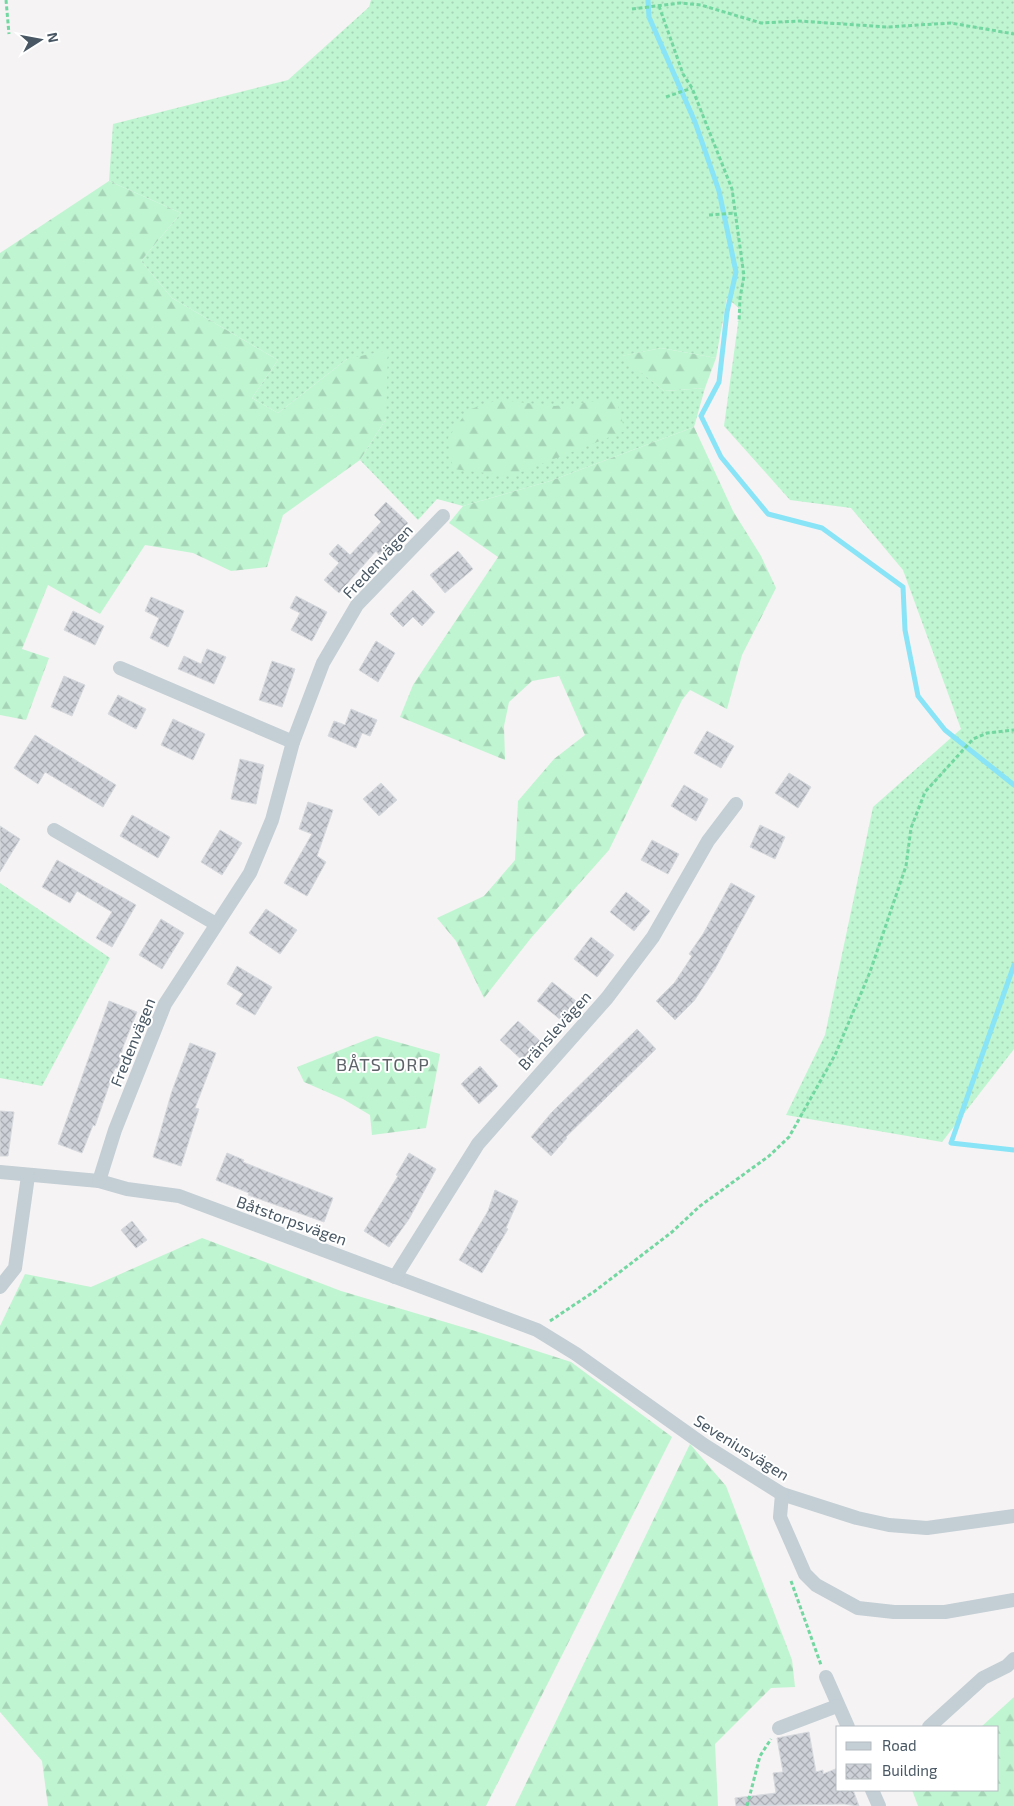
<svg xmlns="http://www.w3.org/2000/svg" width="1014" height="1806" font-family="'Exo 2',sans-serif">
<defs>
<pattern id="grass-dots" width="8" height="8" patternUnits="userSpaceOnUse" patternTransform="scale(1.25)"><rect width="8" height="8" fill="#bff5d1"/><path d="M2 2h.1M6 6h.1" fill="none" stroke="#a6d4b6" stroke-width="1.8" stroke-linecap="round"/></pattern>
<pattern id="forest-firs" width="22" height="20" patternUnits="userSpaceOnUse" patternTransform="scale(1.25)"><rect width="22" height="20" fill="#bff5d1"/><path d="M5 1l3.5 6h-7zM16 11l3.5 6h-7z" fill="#a6d4b6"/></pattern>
<pattern id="building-cross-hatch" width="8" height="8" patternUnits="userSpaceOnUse" patternTransform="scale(1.25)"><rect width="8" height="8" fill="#ced2d8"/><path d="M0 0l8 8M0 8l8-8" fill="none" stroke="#a9adb3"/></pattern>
</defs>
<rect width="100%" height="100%" fill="#f5f3f3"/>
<g fill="url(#grass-dots)">
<path d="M 371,0 L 1014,0 L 1014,1049 L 942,1142 L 786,1115 L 825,1035 L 873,807 L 961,729 L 903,570 L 851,508 L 790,500 L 724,426 L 740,309 L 727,298 L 716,358 L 661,348 L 622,356 L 664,391 L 705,388 L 694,427 L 550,481 L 463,506 L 437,499 L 418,520 L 360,460 L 386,419 L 347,359 L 278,413 L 252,398 L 278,360 L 172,298 L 141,261 L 181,213 L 109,181 L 113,124 L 288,80 L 369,7 Z"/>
<path d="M 0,883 L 110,958 L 42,1086 L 0,1078 Z"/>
</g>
<g fill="url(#forest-firs)">
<path d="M 109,181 L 181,213 L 141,261 L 172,298 L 278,360 L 252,398 L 278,413 L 347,359 L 388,350 L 386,419 L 360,460 L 283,515 L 267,567 L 231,571 L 193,553 L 145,545 L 100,614 L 48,585 L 22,649 L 49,658 L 26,720 L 0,715 L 0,253 Z"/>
<path d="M 661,348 L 716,358 L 705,388 L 664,391 L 621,356 Z"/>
<path d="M 616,399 L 625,431 L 511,476 L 453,469 L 448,438 L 468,410 L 498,400 L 555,406 Z"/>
<path d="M 694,427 L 733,511 L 761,556 L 776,588 L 742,655 L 727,709 L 690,690 L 682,700 L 609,850 L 531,938 L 484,998 L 456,941 L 437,918 L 484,896 L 515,860 L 518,801 L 554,759 L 585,735 L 559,676 L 532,681 L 509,702 L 504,726 L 505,760 L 400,717 L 413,685 L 498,557 L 449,523 L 463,506 L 550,481 Z"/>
<path d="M 376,1036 L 440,1054 L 426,1128 L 372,1135 L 370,1115 L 343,1099 L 304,1082 L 297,1067 Z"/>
<path d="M 202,1238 L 341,1291 L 472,1330 L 571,1362 L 672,1437 L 486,1806 L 48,1806 L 42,1761 L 0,1712 L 0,1326 L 25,1274 L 91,1287 Z"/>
<path d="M 690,1444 L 726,1486 L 792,1660 L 795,1687 L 771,1688 L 715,1744 L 718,1806 L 515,1806 Z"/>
<path d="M 1014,1697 L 1014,1806 L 918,1806 L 912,1790 L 998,1790 L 998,1727 L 981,1727 Z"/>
</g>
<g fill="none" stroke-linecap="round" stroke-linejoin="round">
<g stroke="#88e4f6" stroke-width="5">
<path d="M 648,0 L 649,17 L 695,122 L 719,191 L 736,272 L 727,312 L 719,382 L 701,416 L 721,457 L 768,514 L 822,528 L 903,587 L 905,630 L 918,696 L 945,730 L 1014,785"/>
<path d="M 1014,965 L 951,1143 L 1014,1150"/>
</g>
</g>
<g fill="url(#building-cross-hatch)" stroke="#d6d9de">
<path d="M 386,502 L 408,523 L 379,555 L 376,551 L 339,593 L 324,580 L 339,563 L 329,554 L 338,544 L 350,555 L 381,522 L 374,515 Z"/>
<path d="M 458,551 L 473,569 L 445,593 L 430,575 Z"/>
<path d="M 413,590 L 435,612 L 422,626 L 413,617 L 403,627 L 390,614 Z"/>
<path d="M 296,596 L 327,612 L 312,641 L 291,630 L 300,613 L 290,608 Z"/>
<path d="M 151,597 L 184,611 L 168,647 L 150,638 L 159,618 L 145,611 Z"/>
<path d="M 73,611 L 104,626 L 95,645 L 64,630 Z"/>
<path d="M 376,641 L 395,653 L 378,682 L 359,670 Z"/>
<path d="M 207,649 L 226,657 L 214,684 L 178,669 L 184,656 L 201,664 Z"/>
<path d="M 272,661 L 295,669 L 282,707 L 259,700 Z"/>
<path d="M 64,676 L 85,685 L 72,716 L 51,707 Z"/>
<path d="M 118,695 L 146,709 L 136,729 L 108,714 Z"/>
<path d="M 351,709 L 377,720 L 370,736 L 362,733 L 356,748 L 328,736 L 334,721 L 345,725 Z"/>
<path d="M 173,719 L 205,734 L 193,760 L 161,745 Z"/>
<path d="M 707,731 L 734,746 L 721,768 L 694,753 Z"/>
<path d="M 35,735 L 116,785 L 103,807 L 45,772 L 38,784 L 14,768 Z"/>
<path d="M 240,759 L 264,765 L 256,804 L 231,799 Z"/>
<path d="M 789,773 L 811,787 L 798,808 L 775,793 Z"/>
<path d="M 381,783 L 397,800 L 379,816 L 363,799 Z"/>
<path d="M 684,785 L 708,799 L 696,821 L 671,806 Z"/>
<path d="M 308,802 L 333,810 L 317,856 L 326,862 L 307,896 L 284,883 L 312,834 L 299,829 Z"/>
<path d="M 132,815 L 170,837 L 158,858 L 120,836 Z"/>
<path d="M 760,825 L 785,837 L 775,859 L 750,847 Z"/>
<path d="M 0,826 L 20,839 L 0,872 Z"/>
<path d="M 220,830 L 242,843 L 222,875 L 201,862 Z"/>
<path d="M 652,840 L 679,854 L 668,874 L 641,860 Z"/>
<path d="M 57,860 L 136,905 L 112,947 L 96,938 L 112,912 L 77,891 L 70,903 L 42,887 Z"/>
<path d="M 731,883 L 755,896 L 715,969 L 694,1001 L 675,1020 L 656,1001 L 675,982 L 692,956 L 689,954 L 703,934 Z"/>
<path d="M 626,892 L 650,911 L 634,931 L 610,912 Z"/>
<path d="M 266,909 L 297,930 L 280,954 L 249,933 Z"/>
<path d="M 161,919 L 184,933 L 162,969 L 139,955 Z"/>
<path d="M 591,937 L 614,955 L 597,977 L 574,959 Z"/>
<path d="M 237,966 L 272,987 L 255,1015 L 236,1004 L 243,994 L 227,984 Z"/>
<path d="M 552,982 L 576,1001 L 561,1020 L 537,1001 Z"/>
<path d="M 109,1001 L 137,1012 L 123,1047 L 118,1068 L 115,1068 L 95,1126 L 93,1125 L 82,1153 L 58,1144 Z"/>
<path d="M 518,1021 L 540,1041 L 522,1060 L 500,1040 Z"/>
<path d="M 637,1029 L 656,1049 L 566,1137 L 567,1138 L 551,1156 L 531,1137 L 552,1112 Z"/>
<path d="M 190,1043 L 216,1053 L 195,1108 L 199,1109 L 181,1166 L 153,1157 L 172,1091 Z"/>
<path d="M 480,1066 L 498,1086 L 479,1104 L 461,1084 Z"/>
<path d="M 0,1111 L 14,1112 L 8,1156 L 0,1156 Z"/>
<path d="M 227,1153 L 244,1160 L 243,1162 L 333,1198 L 324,1222 L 248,1195 L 249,1193 L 216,1180 Z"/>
<path d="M 409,1153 L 436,1169 L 409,1219 L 389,1247 L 364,1231 L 398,1176 L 396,1175 Z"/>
<path d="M 495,1190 L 518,1201 L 506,1228 L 508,1229 L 482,1273 L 459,1260 L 488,1211 Z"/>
<path d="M 132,1221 L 147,1240 L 136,1248 L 121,1230 Z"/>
<path d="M 809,1732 L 816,1772 L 823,1770 L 823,1774 L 838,1768 L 838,1790 L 853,1790 L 859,1806 L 844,1804 L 736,1806 L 735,1798 L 776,1793 L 773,1773 L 783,1772 L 777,1738 Z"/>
</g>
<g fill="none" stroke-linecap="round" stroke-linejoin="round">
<g stroke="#72d7a1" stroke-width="3" stroke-dasharray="4 2.5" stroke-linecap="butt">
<path d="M 6,0 L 9,34"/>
<path d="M 659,6 L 683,74 L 692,88 L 732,189 L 744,276 L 740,298 L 739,322"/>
<path d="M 632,9 L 680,3 L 701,5 L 761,23 L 799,21 L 887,27 L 951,23 L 1014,34"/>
<path d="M 666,97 L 692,88"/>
<path d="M 709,215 L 735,213"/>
<path d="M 550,1321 L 595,1291 L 672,1232 L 700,1206 L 769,1156 L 789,1137 L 835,1055 L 870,972 L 906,866 L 911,828 L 925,792 L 973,739 L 987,733 L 1014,730"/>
<path d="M 791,1581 L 821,1665"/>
<path d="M 747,1806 L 760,1756 L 771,1739"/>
</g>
<g stroke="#c3ced5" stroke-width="14">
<path d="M 120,668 L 293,742"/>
<path d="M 54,830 L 216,924"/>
<path d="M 0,1172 L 99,1181 L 127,1189 L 179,1196 L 537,1330 L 576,1354 L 704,1445 L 782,1494 L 857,1518 L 889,1525 L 927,1528 L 1014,1516"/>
<path d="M 99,1181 L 115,1130 L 165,1004 L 250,873 L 272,820 L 293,742 L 323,663 L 357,605 L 443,516"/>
<path d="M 395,1277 L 478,1144 L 607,998 L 653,937 L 708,841 L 736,804"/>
<path d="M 0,1287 L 15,1268 L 28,1176"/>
<path d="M 782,1494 L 780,1517 L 805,1574 L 816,1585 L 858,1608 L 894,1612 L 945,1612 L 1014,1600"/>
<path d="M 826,1677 L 848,1727"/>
<path d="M 929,1727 L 983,1678 L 1007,1666 L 1014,1659"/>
<path d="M 779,1728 L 837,1706"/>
<path d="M 872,1790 L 879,1806"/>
</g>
</g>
<g text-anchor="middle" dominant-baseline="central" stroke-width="4" stroke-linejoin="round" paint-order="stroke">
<g font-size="16" fill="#485763" stroke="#fff">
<text transform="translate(377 561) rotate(-47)">Fredenvägen</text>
<text transform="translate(554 1030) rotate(-48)">Bränslevägen</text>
<text transform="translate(132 1042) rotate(-68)">Fredenvägen</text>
<text transform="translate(292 1220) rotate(20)">Båtstorpsvägen</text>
<text transform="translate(742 1447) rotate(32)">Seveniusvägen</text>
</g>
<g font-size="18" letter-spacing="1" fill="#5e6369" stroke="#fff">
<text x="383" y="1064">BÅTSTORP</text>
</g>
</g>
<rect x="836" y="1726" width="162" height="65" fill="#ffffff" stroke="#b6bcc1"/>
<rect x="846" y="1742" width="25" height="8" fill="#c3ced5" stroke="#b6bcc1"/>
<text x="882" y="1751" font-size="15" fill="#485763">Road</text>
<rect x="846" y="1764" width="25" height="15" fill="url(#building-cross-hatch)" stroke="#b6bcc1"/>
<text x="882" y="1776" font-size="15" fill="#485763">Building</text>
<g transform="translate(40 40) rotate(79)" stroke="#ffffff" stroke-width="4" paint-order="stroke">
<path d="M0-4L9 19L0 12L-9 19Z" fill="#485763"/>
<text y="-8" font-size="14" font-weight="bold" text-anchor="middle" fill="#485763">N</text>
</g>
</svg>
